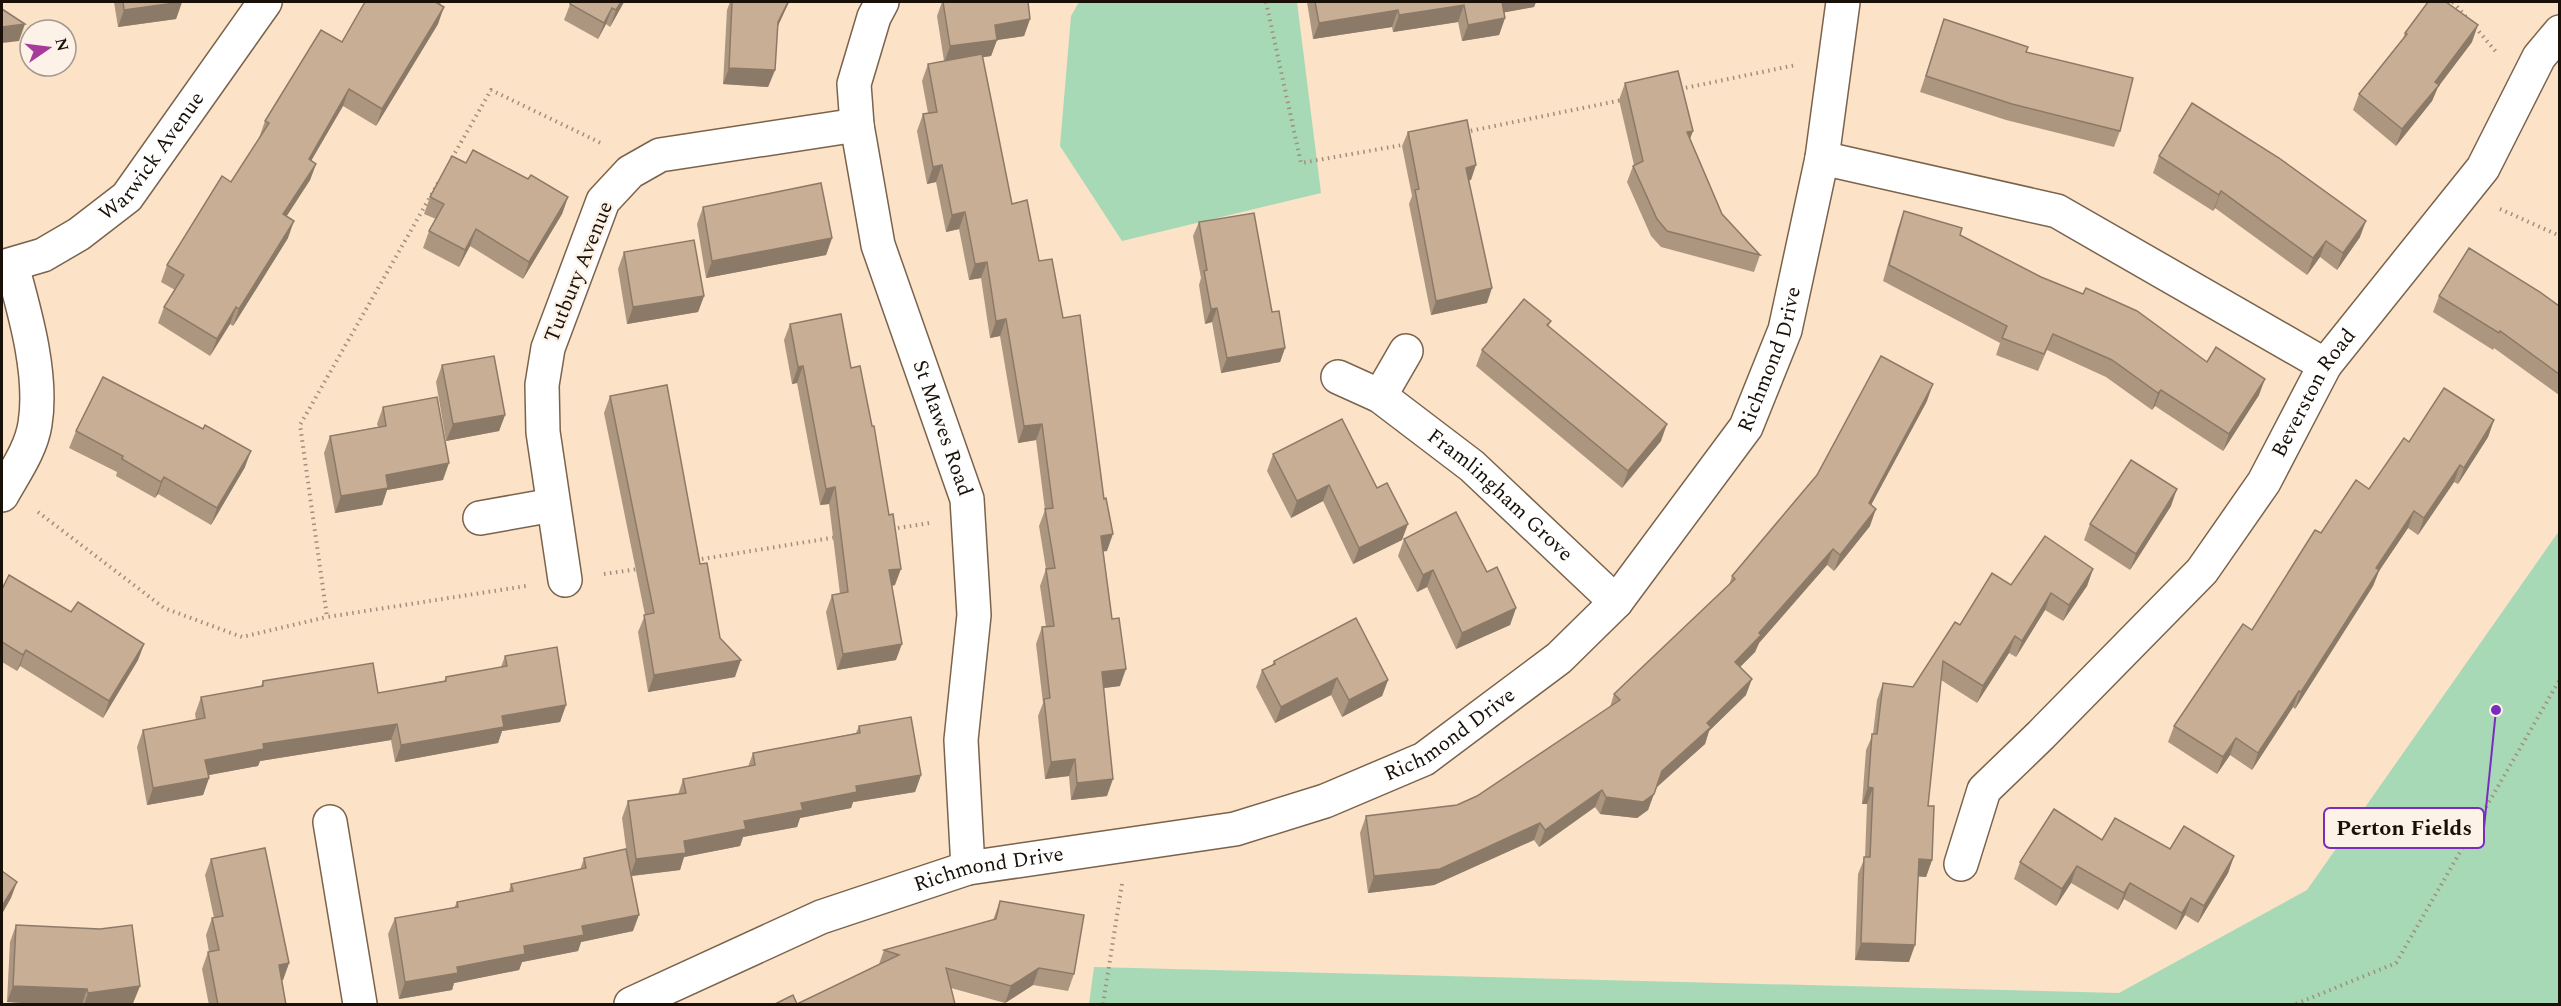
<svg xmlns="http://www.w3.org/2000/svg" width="2561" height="1006" font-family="Spectral,serif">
<rect width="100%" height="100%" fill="#fce2c7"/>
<g fill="#a7d9b7">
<path d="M 1079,2 L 1297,2 L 1321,193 L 1122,241 L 1060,146 L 1071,16 Z"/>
<path d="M 2559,531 L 2559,1004 L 1089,1004 L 1094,967 L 2119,993 L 2307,890 Z"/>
</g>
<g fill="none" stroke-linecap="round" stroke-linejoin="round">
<g stroke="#7a634c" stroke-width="36">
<g id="minor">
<path id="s1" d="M 882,2 L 874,17 L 854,84 L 857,125 L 878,245 L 967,499 L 974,615 L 961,740 L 968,868"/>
<path d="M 1822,158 L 2057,211 L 2325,365"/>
<path id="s2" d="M 2,267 L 43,255 L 79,234 L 127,197 L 265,2"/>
<path id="s3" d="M 1338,377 L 1380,396 L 1472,466 L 1616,602"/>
<path d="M 1380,396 L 1406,351"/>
<path d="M 2,495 C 14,473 31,450 35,424 C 43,375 25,313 12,266"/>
<path d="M 480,518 L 553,505"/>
<path d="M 565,580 L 543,432 L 542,385 L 548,348 L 603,201 L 630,172 L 660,155 L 857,125"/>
<path d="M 330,822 L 360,1004"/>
<path id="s4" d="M 1961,864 L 1984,790 L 2041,735 L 2202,571 L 2264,482 L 2325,365 L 2483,168 L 2539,57 L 2560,32"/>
<path id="s5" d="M 631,1004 L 821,917 L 968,868 L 1235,829 L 1325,801 L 1424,759 L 1559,658 L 1616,602 L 1746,427 L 1785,330 L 1822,158 L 1843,2"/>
</g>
</g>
<g stroke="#a28f7b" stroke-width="4" stroke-dasharray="1.5 4.5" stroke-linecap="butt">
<path d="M 1266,2 L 1301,163 L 1408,144"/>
<path d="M 2453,2 L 2468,19"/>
<path d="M 2475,27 L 2497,53"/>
<path d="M 1680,89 L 1796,65"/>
<path d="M 1465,132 L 1622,100"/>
<path d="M 452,158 L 491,90 L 603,144"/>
<path d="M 438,183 L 300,425 L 327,617 L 526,586"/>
<path d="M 2500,209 L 2560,236"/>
<path d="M 38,512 L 164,608 L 242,637 L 327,617"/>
<path d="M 892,529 L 929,523"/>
<path d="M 696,560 L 837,537"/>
<path d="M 604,574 L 638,569"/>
<path d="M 1103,1004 L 1122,884"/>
<path d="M 2296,1004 L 2396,963 L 2560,679"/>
</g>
<use href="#minor" stroke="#fff" stroke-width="33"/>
</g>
<g fill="#ac9680">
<path d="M 114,2 L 182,2 L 176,19 L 118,27 Z"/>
<path d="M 365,2 L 441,2 L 440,5 L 438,24 L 376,126 L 343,106 L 311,160 L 316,164 L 310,180 L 286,217 L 288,238 L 233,326 L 230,324 L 210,356 L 158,323 L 164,307 L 175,290 L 161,282 L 167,265 L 231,182 L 260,138 L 259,138 L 265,121 L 342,42 Z"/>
<path d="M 571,2 L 624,2 L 610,27 L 606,24 L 598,39 L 564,20 Z"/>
<path d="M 730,2 L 789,2 L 777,27 L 775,70 L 768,87 L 723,84 L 727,10 Z"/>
<path d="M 942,2 L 1028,2 L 1030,19 L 1024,36 L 997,40 L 991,56 L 982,57 L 1012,204 L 1039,261 L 1063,318 L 1107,551 L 1103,551 L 1120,686 L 1104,688 L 1107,796 L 1071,800 L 1069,776 L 1045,779 L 1038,716 L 1043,703 L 1036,644 L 1042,627 L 1046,627 L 1040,586 L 1046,569 L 1039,526 L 1045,510 L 1036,440 L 1018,443 L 1000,336 L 990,338 L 981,278 L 969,280 L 959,229 L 946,232 L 936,182 L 927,184 L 917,131 L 923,114 L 928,113 L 922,81 L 928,64 L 944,61 L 937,16 Z"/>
<path d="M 1307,2 L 1536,2 L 1534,7 L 1504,12 L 1505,18 L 1499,35 L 1462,41 L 1458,22 L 1393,32 L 1392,27 L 1313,39 Z"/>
<path d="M 1944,19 L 2120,131 L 2114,147 L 2006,120 L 1920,92 Z"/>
<path d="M 2405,33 L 2472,42 L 2438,87 L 2432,101 L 2396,146 L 2353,110 L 2359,94 L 2403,39 Z"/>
<path d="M 1625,83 L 1693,131 L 1690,139 L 1722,214 L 1760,255 L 1754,272 L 1661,247 L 1651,236 L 1627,182 L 1633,166 L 1634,165 L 1619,100 Z"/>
<path d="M 1408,132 L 1471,180 L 1469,180 L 1487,303 L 1431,315 L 1409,204 L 1412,196 L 1402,146 Z"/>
<path d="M 2159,156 L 2360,237 L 2337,270 L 2320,257 L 2307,275 L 2215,208 L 2213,211 L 2153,173 Z"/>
<path d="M 466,163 L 528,179 L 568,197 L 562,214 L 523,279 L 470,246 L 459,267 L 423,248 L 429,231 L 436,219 L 424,214 L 430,197 Z"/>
<path d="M 703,207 L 832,238 L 826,255 L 706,278 L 697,224 Z"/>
<path d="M 1904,211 L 1960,235 L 2207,362 L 2259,395 L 2223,451 L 2155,406 L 2152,410 L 2106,377 L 2047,350 L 2038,371 L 1996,355 L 2000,343 L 1883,281 L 1898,228 Z"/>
<path d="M 1199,222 L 1272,312 L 1285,348 L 1280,362 L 1221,373 L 1212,322 L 1205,324 L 1199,285 L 1201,278 L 1193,236 Z"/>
<path d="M 624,252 L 704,296 L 698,312 L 627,324 L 618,269 Z"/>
<path d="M 2439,296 L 2559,306 L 2559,395 L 2494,348 L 2493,350 L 2433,312 Z"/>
<path d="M 1551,321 L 1548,327 L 1661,441 L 1622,488 L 1476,366 L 1482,350 Z"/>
<path d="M 790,324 L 851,368 L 895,585 L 892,586 L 896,660 L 837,670 L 826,612 L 832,595 L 840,594 L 829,504 L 820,505 L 797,383 L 792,384 L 784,340 Z"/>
<path d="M 442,365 L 505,415 L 499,431 L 446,441 L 436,382 Z"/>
<path d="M 610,396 L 700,564 L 720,638 L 735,677 L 648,692 L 638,632 L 645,615 L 604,413 Z"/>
<path d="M 1927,401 L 1871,505 L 1870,526 L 1834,571 L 1827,565 L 1759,643 L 1755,652 L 1740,667 L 1746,695 L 1709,731 L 1705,744 L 1656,787 L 1648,810 L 1637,818 L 1600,814 L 1595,807 L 1539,847 L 1534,840 L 1434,885 L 1368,893 L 1360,833 L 1366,816 L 1457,805 L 1477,796 L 1610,707 L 1614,694 L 1729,585 L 1732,576 Z"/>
<path d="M 383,407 L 443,480 L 387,490 L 382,505 L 335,513 L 324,453 L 330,436 L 378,427 L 377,424 Z"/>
<path d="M 1342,419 L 1402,540 L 1353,564 L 1323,501 L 1291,518 L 1267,471 L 1273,454 Z"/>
<path d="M 2494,420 L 2488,437 L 2458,484 L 2454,482 L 2418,535 L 2408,528 L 2379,571 L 2373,586 L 2295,709 L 2293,707 L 2252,770 L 2230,755 L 2217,774 L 2168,742 L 2174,726 L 2252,630 L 2321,533 L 2369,489 Z"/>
<path d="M 76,431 L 245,467 L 211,525 L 158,494 L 155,498 L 116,476 L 117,472 L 69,448 Z"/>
<path d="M 2171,506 L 2130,570 L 2084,540 L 2090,524 Z"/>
<path d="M 1404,539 L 1516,608 L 1510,625 L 1456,649 L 1427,587 L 1417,592 L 1398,556 Z"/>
<path d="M 2093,569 L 2087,586 L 2063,621 L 2045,610 L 2016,657 L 2009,653 L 1977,703 L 1941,680 L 1928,806 L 1932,860 L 1926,877 L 1918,876 L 1909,962 L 1855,960 L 1858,874 L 1865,857 L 1867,804 L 1862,804 L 1866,750 L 1873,734 L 1877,700 L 1883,683 L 1913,687 L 1960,625 L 2011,585 Z"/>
<path d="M 2,589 L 71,612 L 144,644 L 138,660 L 103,718 L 20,666 L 17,671 L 2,662 Z"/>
<path d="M 505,656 L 566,705 L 560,722 L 502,731 L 498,743 L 395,762 L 391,740 L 260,761 L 258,766 L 208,775 L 209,778 L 203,795 L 147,805 L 137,747 L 143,730 L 196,720 L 195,714 L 201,697 L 261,686 L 263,681 L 378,693 L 444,681 L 446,677 L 501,667 Z"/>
<path d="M 1274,661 L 1388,680 L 1382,696 L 1342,717 L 1331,695 L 1275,723 L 1256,687 L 1262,670 L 1272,665 Z"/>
<path d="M 859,726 L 921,775 L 915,792 L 853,802 L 851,808 L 800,818 L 797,827 L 743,837 L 740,846 L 684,857 L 680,870 L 632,876 L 633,931 L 581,942 L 578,951 L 522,962 L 519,970 L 454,983 L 452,990 L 399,999 L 388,934 L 395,918 L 454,908 L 457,902 L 509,891 L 511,884 L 580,870 L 584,858 L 627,855 L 622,818 L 628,801 L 678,795 L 683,779 L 748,767 L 753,753 L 856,733 Z"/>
<path d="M 2102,840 L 2170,849 L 2234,856 L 2228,873 L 2198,923 L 2185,915 L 2176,930 L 2124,899 L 2118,910 L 2071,883 L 2056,906 L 2014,879 L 2020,862 Z"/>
<path d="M 211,859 L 289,963 L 283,980 L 282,980 L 286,1005 L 209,1005 L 202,969 L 208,952 L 209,952 L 206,935 L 212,918 L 214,918 L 205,875 Z"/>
<path d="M 1000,901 L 1074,974 L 1068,991 L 1033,985 L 1005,1003 L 951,988 L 955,1005 L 797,1004 L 879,964 L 884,950 L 993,920 Z"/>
<path d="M 16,925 L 140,986 L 133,1003 L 119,1005 L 54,1005 L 7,1002 L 10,942 Z"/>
</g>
<g fill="#8c7a68">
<path d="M 182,2 L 176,19 L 118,27 L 124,10 Z"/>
<path d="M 621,2 L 624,2 L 610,27 L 616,10 Z"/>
<path d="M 788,2 L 789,2 L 772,39 L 778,22 Z"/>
<path d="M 1500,2 L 1536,2 L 1534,7 L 1496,14 Z"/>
<path d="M 1464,5 L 1458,22 L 1393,32 L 1399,15 Z"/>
<path d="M 444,7 L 438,24 L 376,126 L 382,109 Z"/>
<path d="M 612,8 L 606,24 L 598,39 L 604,23 Z"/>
<path d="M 1398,10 L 1392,27 L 1313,39 L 1319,23 Z"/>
<path d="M 1505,18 L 1499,35 L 1462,41 L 1468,25 Z"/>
<path d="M 1030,19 L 1024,36 L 997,40 L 991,56 L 944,63 L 950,46 L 995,25 Z"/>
<path d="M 25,24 L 19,41 L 2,43 L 2,27 Z"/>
<path d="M 2478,25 L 2472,42 L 2438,87 L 2432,101 L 2396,146 L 2402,129 L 2435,82 Z"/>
<path d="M 729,68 L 775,70 L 768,87 L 723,84 Z"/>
<path d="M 349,89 L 343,106 L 303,175 L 309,159 Z"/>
<path d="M 1693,131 L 1686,148 L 1687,132 Z"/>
<path d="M 316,164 L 310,180 L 277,231 L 283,214 Z"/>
<path d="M 942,165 L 936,182 L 927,184 L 933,167 Z"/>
<path d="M 1476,165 L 1471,180 L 1460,182 L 1466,168 Z"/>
<path d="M 2221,191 L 2215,208 L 2213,211 L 2219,195 Z"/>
<path d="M 568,197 L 562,214 L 523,279 L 529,262 Z"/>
<path d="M 965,212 L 959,229 L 946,232 L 952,215 Z"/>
<path d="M 294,221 L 288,238 L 233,326 L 239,309 Z"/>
<path d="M 2366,221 L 2360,237 L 2337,270 L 2343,253 Z"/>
<path d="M 476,229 L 470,246 L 459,267 L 465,250 Z"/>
<path d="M 832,238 L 826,255 L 706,278 L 712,261 Z"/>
<path d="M 2326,241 L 2320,257 L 2307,275 L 2313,258 Z"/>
<path d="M 987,262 L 981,278 L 969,280 L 975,264 Z"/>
<path d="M 1492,288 L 1487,303 L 1431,315 L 1436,301 Z"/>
<path d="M 704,296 L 698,312 L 627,324 L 633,307 Z"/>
<path d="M 236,307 L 230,324 L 210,356 L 217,339 Z"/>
<path d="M 1217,308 L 1212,322 L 1205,324 L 1211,309 Z"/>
<path d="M 1006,319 L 1000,336 L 990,338 L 996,321 Z"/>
<path d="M 1285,348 L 1280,362 L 1221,373 L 1227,358 Z"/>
<path d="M 803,366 L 797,383 L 792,384 L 798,367 Z"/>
<path d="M 2265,379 L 2259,395 L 2223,451 L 2229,434 Z"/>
<path d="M 1933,384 L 1927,401 L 1863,520 L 1869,503 Z"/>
<path d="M 2161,390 L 2155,406 L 2152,410 L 2158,393 Z"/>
<path d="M 505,415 L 499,431 L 446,441 L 453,424 Z"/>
<path d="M 2494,420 L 2488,437 L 2458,484 L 2464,468 Z"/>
<path d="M 1042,424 L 1036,440 L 1018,443 L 1024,426 Z"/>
<path d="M 1667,424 L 1661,441 L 1622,488 L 1628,471 Z"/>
<path d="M 251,451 L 245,467 L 211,525 L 217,508 Z"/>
<path d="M 449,463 L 443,480 L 387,490 L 382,505 L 335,513 L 341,496 L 386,475 Z"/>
<path d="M 2460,465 L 2454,482 L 2418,535 L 2424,518 Z"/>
<path d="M 164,477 L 158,494 L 155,498 L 161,482 Z"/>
<path d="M 1329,485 L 1323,501 L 1291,518 L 1297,501 Z"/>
<path d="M 835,487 L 829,504 L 820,505 L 826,489 Z"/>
<path d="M 2177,489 L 2171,506 L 2130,570 L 2136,554 Z"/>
<path d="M 1876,509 L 1870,526 L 1834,571 L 1840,555 Z"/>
<path d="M 2414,511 L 2408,528 L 2379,571 L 2373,586 L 2295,709 L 2301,692 L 2376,568 Z"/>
<path d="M 1408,524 L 1402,540 L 1353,564 L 1359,548 Z"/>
<path d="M 1113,534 L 1107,551 L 1095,553 L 1101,536 Z"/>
<path d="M 1833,549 L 1827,565 L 1759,643 L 1755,652 L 1729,678 L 1735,662 L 1759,633 Z"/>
<path d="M 901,569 L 895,585 L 883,587 L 889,570 Z"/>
<path d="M 2093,569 L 2087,586 L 2063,621 L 2069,605 Z"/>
<path d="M 1433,570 L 1427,587 L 1417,592 L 1423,575 Z"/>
<path d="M 2051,593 L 2045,610 L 2016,657 L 2022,641 Z"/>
<path d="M 1516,608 L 1510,625 L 1456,649 L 1462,633 Z"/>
<path d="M 2015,636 L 2009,653 L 1977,703 L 1983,686 Z"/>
<path d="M 144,644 L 138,660 L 103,718 L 109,701 Z"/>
<path d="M 902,644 L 896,660 L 837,670 L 843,654 Z"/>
<path d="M 26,650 L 20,666 L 17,671 L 23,655 Z"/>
<path d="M 741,660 L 735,677 L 648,692 L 654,675 Z"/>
<path d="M 1126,669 L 1120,686 L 1096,689 L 1102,672 Z"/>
<path d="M 1337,678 L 1331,695 L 1275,723 L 1281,707 Z"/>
<path d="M 1752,679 L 1746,695 L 1709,731 L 1705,744 L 1656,788 L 1662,771 L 1707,723 Z"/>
<path d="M 1388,680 L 1382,696 L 1342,717 L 1349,700 Z"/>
<path d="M 2299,691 L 2293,707 L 2252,770 L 2258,753 Z"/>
<path d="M 566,705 L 560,722 L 502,731 L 498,743 L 395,762 L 401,745 L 502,716 Z"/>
<path d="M 397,724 L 391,740 L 260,761 L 258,766 L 199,777 L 205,760 L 263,744 Z"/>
<path d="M 2236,738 L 2230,755 L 2217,774 L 2223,757 Z"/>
<path d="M 1075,759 L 1069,776 L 1045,779 L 1051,762 Z"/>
<path d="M 921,775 L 915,792 L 853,802 L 851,808 L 800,818 L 797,827 L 743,837 L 740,846 L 684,857 L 680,870 L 630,876 L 636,859 L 684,841 L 801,803 L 856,786 Z"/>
<path d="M 209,778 L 203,795 L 147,805 L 153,788 Z"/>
<path d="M 1113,779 L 1107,796 L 1071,800 L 1077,783 Z"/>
<path d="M 1868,787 L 1873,788 L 1867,804 L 1862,804 Z"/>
<path d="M 1602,790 L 1595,807 L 1539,847 L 1545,830 Z"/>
<path d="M 1654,794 L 1648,810 L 1637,818 L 1600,814 L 1606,797 Z"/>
<path d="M 1540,823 L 1534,840 L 1434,885 L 1368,893 L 1374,876 Z"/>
<path d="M 2234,856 L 2228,873 L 2198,923 L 2204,906 Z"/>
<path d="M 1919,859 L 1932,860 L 1926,877 L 1913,876 Z"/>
<path d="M 2077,866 L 2071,883 L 2056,906 L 2062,889 Z"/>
<path d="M 17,882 L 11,898 L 2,914 L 2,906 Z"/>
<path d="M 2130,883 L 2124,899 L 2118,910 L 2124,893 Z"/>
<path d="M 2191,898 L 2185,915 L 2176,930 L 2182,913 Z"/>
<path d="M 639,915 L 633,931 L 581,942 L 578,951 L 522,962 L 519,970 L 454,983 L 452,990 L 399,999 L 405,982 L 524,946 L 582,926 Z"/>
<path d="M 1861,943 L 1915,945 L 1909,962 L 1855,960 Z"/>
<path d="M 289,963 L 283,980 L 273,982 L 279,965 Z"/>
<path d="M 1039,968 L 1033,985 L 1005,1003 L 1011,986 Z"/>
<path d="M 13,986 L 87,989 L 82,1005 L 54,1005 L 7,1002 Z"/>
<path d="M 140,986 L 133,1003 L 119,1005 L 84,1005 L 88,993 Z"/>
</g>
<g fill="#c8ae95" stroke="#8c7a68" stroke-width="1.5">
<path d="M 123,2 L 182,2 L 124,10 Z"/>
<path d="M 365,2 L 438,2 L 437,3 L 444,7 L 382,109 L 349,89 L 309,159 L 316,164 L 283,214 L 294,221 L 239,309 L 236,307 L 217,339 L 164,307 L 184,275 L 167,265 L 222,176 L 231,182 L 269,123 L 265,121 L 321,30 L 342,42 Z"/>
<path d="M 571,2 L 621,2 L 616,10 L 612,8 L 604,23 L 570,4 Z"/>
<path d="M 732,2 L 788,2 L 778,22 L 775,70 L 729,68 Z"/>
<path d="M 943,2 L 1028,2 L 1030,19 L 995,25 L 997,40 L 950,46 Z"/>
<path d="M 1315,2 L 1502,2 L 1505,18 L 1468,25 L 1464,5 L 1399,15 L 1398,10 L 1319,23 Z"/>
<path d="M 2428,2 L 2446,2 L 2478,25 L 2435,82 L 2439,85 L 2402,129 L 2359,94 L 2407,34 L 2405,33 Z"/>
<path d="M 2,9 L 25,24 L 2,27 Z"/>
<path d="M 1944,19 L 2028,47 L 2026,52 L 2133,78 L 2120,131 L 2012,104 L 1926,76 Z"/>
<path d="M 982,54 L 1012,204 L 1027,200 L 1039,261 L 1052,259 L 1063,318 L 1080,315 L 1104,499 L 1106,498 L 1113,534 L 1101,536 L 1112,619 L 1119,618 L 1126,669 L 1102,672 L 1113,779 L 1077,783 L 1075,759 L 1051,762 L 1044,699 L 1050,698 L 1042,627 L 1054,626 L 1046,569 L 1055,568 L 1045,509 L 1053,508 L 1042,424 L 1024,426 L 1006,319 L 996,321 L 987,262 L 975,264 L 965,212 L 952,215 L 942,165 L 933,167 L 923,114 L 937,112 L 928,64 Z"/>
<path d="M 1678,71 L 1693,131 L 1687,132 L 1722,214 L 1760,255 L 1667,231 L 1657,219 L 1633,166 L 1643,161 L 1625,83 Z"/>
<path d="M 2192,103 L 2279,158 L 2366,221 L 2343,253 L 2326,241 L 2313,258 L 2221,191 L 2219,195 L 2159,156 Z"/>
<path d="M 1467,120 L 1476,165 L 1466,168 L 1492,288 L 1436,301 L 1415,190 L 1419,189 L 1408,132 Z"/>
<path d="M 473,150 L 528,179 L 531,175 L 568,197 L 529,262 L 476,229 L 465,250 L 429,231 L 444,204 L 430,197 L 452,156 L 466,163 Z"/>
<path d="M 821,183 L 832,238 L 712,261 L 703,207 Z"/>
<path d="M 1904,211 L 1962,228 L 1960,235 L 2041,277 L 2083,294 L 2086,288 L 2137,311 L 2207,362 L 2216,347 L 2265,379 L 2229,434 L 2161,390 L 2158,393 L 2112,360 L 2053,334 L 2044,354 L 2002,338 L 2007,326 L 1889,265 Z"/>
<path d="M 1254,213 L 1272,312 L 1279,311 L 1285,348 L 1227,358 L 1217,308 L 1211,309 L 1204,271 L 1207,270 L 1199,222 Z"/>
<path d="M 694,240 L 704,296 L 633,307 L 624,252 Z"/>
<path d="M 2469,248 L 2540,292 L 2559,306 L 2559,374 L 2500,331 L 2499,333 L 2439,296 Z"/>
<path d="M 1524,299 L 1551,321 L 1547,325 L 1667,424 L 1628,471 L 1482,350 Z"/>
<path d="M 841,314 L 851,368 L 860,366 L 872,426 L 874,426 L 889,515 L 893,514 L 901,569 L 889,570 L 902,644 L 843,654 L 832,595 L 848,592 L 835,487 L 826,489 L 803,366 L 798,367 L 790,324 Z"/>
<path d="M 494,356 L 505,415 L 453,424 L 442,365 Z"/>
<path d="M 1881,356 L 1933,384 L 1869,503 L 1876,509 L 1840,555 L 1833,549 L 1759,633 L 1761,635 L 1735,662 L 1752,679 L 1707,723 L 1711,727 L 1662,771 L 1654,794 L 1643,802 L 1606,797 L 1602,790 L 1545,830 L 1540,823 L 1440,869 L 1374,876 L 1366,816 L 1457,805 L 1477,796 L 1620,700 L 1614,694 L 1735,579 L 1732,576 L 1817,475 Z"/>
<path d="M 103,377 L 203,429 L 205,425 L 251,451 L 217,508 L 164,477 L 161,482 L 122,459 L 123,456 L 76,431 Z"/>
<path d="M 667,385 L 700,564 L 707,563 L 720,638 L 741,660 L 654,675 L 644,615 L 654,613 L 610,396 Z"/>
<path d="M 2444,388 L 2494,420 L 2464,468 L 2460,465 L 2424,518 L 2414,511 L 2376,568 L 2379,570 L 2301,692 L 2299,691 L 2258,753 L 2236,738 L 2223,757 L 2174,726 L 2243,624 L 2252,630 L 2315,530 L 2321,533 L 2356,480 L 2369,489 L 2404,438 L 2409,442 Z"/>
<path d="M 437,397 L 449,463 L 386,475 L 388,488 L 341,496 L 330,436 L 386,426 L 383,407 Z"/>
<path d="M 1342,419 L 1377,488 L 1387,483 L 1408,524 L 1359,548 L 1329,485 L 1297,501 L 1273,454 Z"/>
<path d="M 2131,460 L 2177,489 L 2136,554 L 2090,524 Z"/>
<path d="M 1456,512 L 1487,572 L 1497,567 L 1516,608 L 1462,633 L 1433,570 L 1423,575 L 1404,539 Z"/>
<path d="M 2045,536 L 2093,569 L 2069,605 L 2051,593 L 2022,641 L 2015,636 L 1983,686 L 1943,661 L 1928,806 L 1934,806 L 1932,860 L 1919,859 L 1915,945 L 1861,943 L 1864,857 L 1870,857 L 1873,788 L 1868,787 L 1872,734 L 1877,734 L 1883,683 L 1913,687 L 1955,622 L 1960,625 L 1992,573 L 2011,585 Z"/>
<path d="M 9,575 L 71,612 L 78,602 L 144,644 L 109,701 L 26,650 L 23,655 L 2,642 L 2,589 Z"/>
<path d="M 1356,618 L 1388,680 L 1349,700 L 1337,678 L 1281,707 L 1262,670 L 1275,664 L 1274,661 Z"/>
<path d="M 557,647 L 566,705 L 502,716 L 504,727 L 401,745 L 397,724 L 263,744 L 264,749 L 205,760 L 209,778 L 153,788 L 143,730 L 205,718 L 201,697 L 263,686 L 263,681 L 373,663 L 378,693 L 446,681 L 446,677 L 507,666 L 505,656 Z"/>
<path d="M 911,717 L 921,775 L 856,786 L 857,792 L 801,803 L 803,810 L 744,821 L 746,829 L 684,841 L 686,853 L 636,859 L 628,801 L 686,793 L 683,779 L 755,765 L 753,753 L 860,733 L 859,726 Z"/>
<path d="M 2054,809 L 2102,840 L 2115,818 L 2170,849 L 2184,826 L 2234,856 L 2204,906 L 2191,898 L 2182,913 L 2130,883 L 2124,893 L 2077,866 L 2062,889 L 2020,862 Z"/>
<path d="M 265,848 L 289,963 L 279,965 L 286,1005 L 218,1005 L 208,952 L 219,950 L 212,918 L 223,916 L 211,859 Z"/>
<path d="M 626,849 L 639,915 L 582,926 L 584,935 L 524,946 L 525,954 L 457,967 L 458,973 L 405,982 L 395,918 L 458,907 L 457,902 L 513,891 L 511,884 L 586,868 L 584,858 Z"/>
<path d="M 2,871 L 17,882 L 2,906 Z"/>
<path d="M 1000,901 L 1084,915 L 1074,974 L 1039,968 L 1011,986 L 946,968 L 955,1004 L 953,1005 L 773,1005 L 793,995 L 797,1004 L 899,955 L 884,950 L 996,919 Z"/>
<path d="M 16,925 L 100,929 L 132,925 L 140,986 L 88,993 L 87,989 L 13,986 Z"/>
</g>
<g text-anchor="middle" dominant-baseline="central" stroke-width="5" stroke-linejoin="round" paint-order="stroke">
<g font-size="21" fill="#191007" stroke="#fdf2e8">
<text stroke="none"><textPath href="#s2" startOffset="192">Warwick Avenue</textPath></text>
<text transform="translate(579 272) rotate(-68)">Tutbury Avenue</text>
<text stroke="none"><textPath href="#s5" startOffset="1374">Richmond Drive</textPath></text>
<text stroke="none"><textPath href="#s4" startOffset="597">Beverston Road</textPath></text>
<text stroke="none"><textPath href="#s1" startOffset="444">St Mawes Road</textPath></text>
<text stroke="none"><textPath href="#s3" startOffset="202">Framlingham Grove</textPath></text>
<text stroke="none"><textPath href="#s5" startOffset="870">Richmond Drive</textPath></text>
<text stroke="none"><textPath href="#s5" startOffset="384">Richmond Drive</textPath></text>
</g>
</g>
<path fill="none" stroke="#7b2cbf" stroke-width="2" d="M2496 710L2484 828"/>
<circle fill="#7b2cbf" stroke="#fdf2e8" stroke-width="2" cx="2496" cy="710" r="6"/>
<rect fill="#fdf2e8" stroke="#7b2cbf" stroke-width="2" x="2324" y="808" width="160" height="40" rx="6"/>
<g font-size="22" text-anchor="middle" font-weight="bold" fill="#191007">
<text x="2404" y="835">Perton Fields</text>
</g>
<rect width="2561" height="1006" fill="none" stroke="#191007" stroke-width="6"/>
<g transform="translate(48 48) rotate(76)"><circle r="28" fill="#fdf2e8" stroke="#a2988e" stroke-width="1.5"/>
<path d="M0-4.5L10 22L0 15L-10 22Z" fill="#a73b9b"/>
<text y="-9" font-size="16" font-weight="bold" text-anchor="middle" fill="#191007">N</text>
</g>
</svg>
